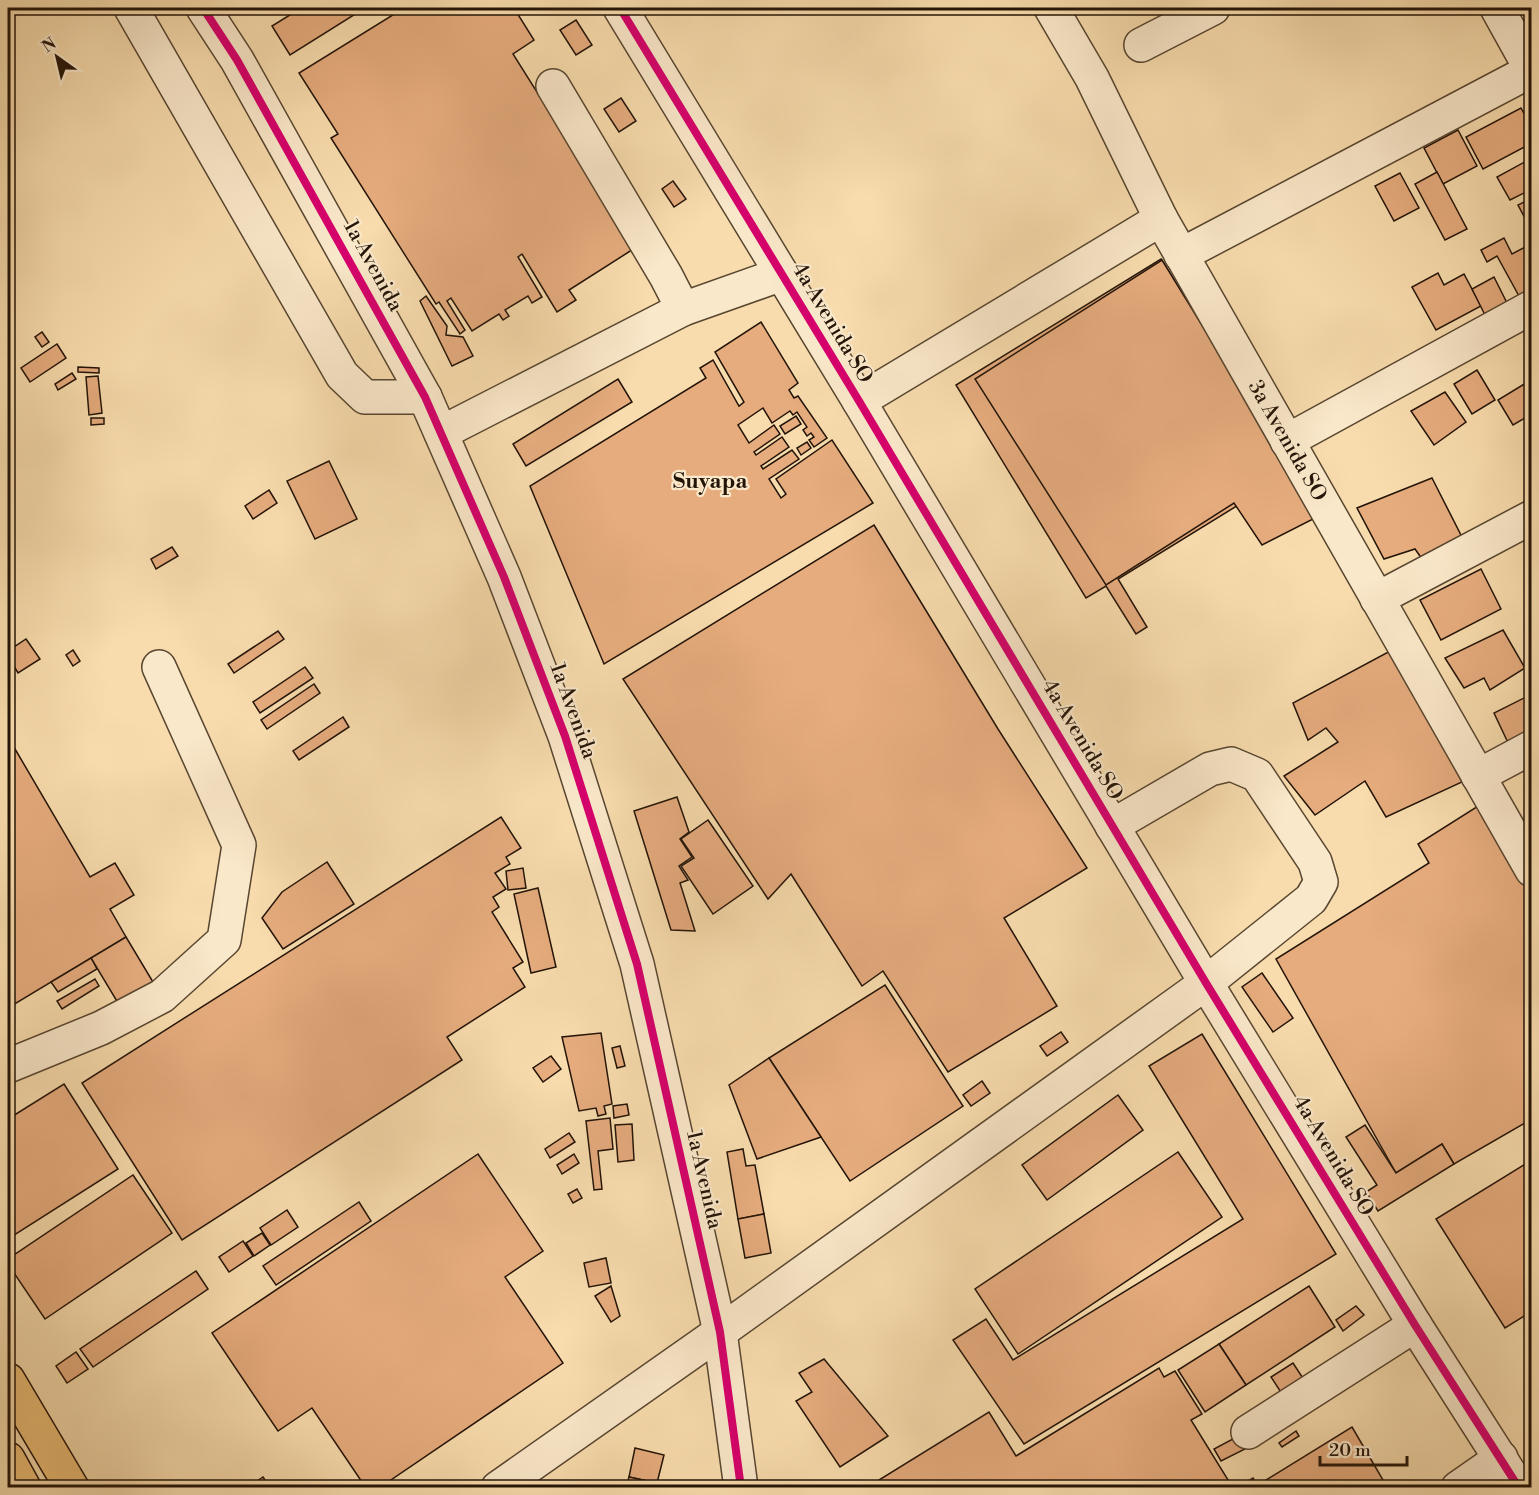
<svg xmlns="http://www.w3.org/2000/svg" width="1539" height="1495" font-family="'Libre Bodoni',serif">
<rect width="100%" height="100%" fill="#f8dcad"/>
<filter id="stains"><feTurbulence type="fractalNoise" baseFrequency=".00333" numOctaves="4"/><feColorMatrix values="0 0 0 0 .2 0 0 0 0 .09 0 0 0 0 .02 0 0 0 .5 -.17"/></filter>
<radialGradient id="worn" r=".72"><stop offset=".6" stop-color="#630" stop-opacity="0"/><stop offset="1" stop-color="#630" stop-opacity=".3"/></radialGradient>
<g fill="#e6ac7e" stroke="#231408" stroke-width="1.5">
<path d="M 301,8 L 365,8 L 290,55 L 272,26 Z"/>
<path d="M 404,8 L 514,8 L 534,40 L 513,54 L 635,248 L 569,290 L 576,300 L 557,312 L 522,254 L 518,257 L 542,297 L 532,303 L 528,296 L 505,310 L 509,316 L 503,320 L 499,314 L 472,331 L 451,298 L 447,301 L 465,330 L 460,334 L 439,302 L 436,304 L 331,138 L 338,134 L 299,73 Z"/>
<path d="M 576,20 L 592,45 L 576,55 L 560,30 Z"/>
<path d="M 621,98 L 636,121 L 619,132 L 604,109 Z"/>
<path d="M 1521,108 L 1532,128 L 1532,143 L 1483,169 L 1466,137 Z"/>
<path d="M 1458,130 L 1477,166 L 1443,184 L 1424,148 Z"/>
<path d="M 1532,158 L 1532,189 L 1510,200 L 1497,177 Z"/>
<path d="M 1437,172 L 1467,229 L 1445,240 L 1415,184 Z"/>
<path d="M 1400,173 L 1419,208 L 1394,221 L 1375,186 Z"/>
<path d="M 673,181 L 686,199 L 674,207 L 662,189 Z"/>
<path d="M 1532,198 L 1532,222 L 1528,224 L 1518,205 Z"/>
<path d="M 1504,238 L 1512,254 L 1527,246 L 1532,254 L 1532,289 L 1519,296 L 1497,256 L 1487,262 L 1481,250 Z"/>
<path d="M 1161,259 L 1292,472 L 1118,579 L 1147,627 L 1136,634 L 1106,586 L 1086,598 L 956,385 Z"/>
<path d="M 1162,260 L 1319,516 L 1262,545 L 1234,503 L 1106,585 L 975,379 Z"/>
<path d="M 1438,273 L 1444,285 L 1464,274 L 1481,306 L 1436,330 L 1412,287 Z"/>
<path d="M 1494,277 L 1508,305 L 1486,317 L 1472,289 Z"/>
<path d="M 426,296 L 447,326 L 446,335 L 463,337 L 473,356 L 452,366 L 420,301 Z"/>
<path d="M 761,322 L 798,383 L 789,390 L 794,398 L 798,396 L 827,438 L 814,447 L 809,440 L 814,437 L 811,433 L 807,436 L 803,430 L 807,427 L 797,412 L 793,415 L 790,411 L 772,423 L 763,408 L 738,425 L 749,443 L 774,425 L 780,434 L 754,452 L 756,455 L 782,437 L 789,447 L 761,466 L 763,469 L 792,450 L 799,459 L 769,479 L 781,498 L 786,494 L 776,479 L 832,440 L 873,503 L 604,664 L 530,486 L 706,378 L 700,368 L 713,360 L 739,406 L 744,402 L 715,352 Z"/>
<path d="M 42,332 L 49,342 L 42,347 L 35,337 Z"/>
<path d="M 57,344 L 66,358 L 30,382 L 21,368 Z"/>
<path d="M 78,367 L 99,368 L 99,373 L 78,372 Z"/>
<path d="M 1477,370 L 1495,400 L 1472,414 L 1454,384 Z"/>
<path d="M 72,373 L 76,379 L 58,390 L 55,384 Z"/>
<path d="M 98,376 L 102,413 L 89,415 L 86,377 Z"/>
<path d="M 618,379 L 632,402 L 526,466 L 513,444 Z"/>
<path d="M 1526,383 L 1532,393 L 1532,414 L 1513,425 L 1498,400 Z"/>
<path d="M 1445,392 L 1466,422 L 1434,445 L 1411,411 Z"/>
<path d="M 796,416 L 801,424 L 785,434 L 780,426 Z"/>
<path d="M 91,418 L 104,418 L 104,424 L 91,425 Z"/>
<path d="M 807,442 L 811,448 L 801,455 L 797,448 Z"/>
<path d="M 329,461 L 357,519 L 315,539 L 287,481 Z"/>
<path d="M 1432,478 L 1465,543 L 1427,566 L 1415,549 L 1384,559 L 1357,508 Z"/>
<path d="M 269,490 L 277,503 L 253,519 L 245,506 Z"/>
<path d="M 874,525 L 998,729 L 1087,868 L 1004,918 L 1057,1006 L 948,1072 L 883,971 L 862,986 L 791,874 L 768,899 L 623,679 Z"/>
<path d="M 172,547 L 178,556 L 156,569 L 151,559 Z"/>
<path d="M 1481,569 L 1501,609 L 1441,640 L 1420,600 Z"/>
<path d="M 1503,630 L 1525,668 L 1490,690 L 1484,678 L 1464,688 L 1445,658 Z"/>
<path d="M 278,631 L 284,639 L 234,673 L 228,664 Z"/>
<path d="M 26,639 L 40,659 L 18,673 L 8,656 L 8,651 Z"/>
<path d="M 73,650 L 80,661 L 73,666 L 66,655 Z"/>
<path d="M 1392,650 L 1462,782 L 1386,817 L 1365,781 L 1315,815 L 1284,776 L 1338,742 L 1326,728 L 1308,740 L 1293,703 Z"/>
<path d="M 305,667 L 313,678 L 260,713 L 253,702 Z"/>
<path d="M 314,684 L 320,693 L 267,729 L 261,720 Z"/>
<path d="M 1532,694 L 1532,738 L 1511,749 L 1494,713 Z"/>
<path d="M 343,717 L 349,727 L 299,760 L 293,751 Z"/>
<path d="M 8,737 L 90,877 L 115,863 L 134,895 L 110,909 L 126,937 L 8,1008 Z"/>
<path d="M 677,797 L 689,832 L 680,839 L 692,857 L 679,866 L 688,880 L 680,883 L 695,931 L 671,930 L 634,811 Z"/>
<path d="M 1486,801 L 1532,879 L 1532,1119 L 1454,1164 L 1442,1144 L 1396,1173 L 1276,959 L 1429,863 L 1418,844 Z"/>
<path d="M 501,817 L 521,848 L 506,857 L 510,864 L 495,873 L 506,889 L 493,897 L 499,907 L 492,912 L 523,962 L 513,968 L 525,987 L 447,1037 L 462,1060 L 182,1240 L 82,1083 Z"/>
<path d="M 708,820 L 753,886 L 713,914 L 681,866 L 694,858 L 681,839 Z"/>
<path d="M 327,862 L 354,904 L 283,949 L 262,918 L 282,892 Z"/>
<path d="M 523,868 L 526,888 L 508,890 L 506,871 Z"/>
<path d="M 538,888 L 556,967 L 531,973 L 514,894 Z"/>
<path d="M 126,937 L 159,992 L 124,1013 L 91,958 Z"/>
<path d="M 91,958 L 97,969 L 58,992 L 51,982 Z"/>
<path d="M 1262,973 L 1293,1018 L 1273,1032 L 1242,987 Z"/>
<path d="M 95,979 L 99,986 L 62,1009 L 57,1001 Z"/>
<path d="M 885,985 L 963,1106 L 850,1181 L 769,1058 Z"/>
<path d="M 1061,1032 L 1068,1042 L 1047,1056 L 1040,1046 Z"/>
<path d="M 601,1033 L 612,1104 L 604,1106 L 606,1114 L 598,1116 L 596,1108 L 579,1111 L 562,1037 Z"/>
<path d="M 1202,1034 L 1336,1254 L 1024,1444 L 953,1340 L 986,1319 L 1013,1360 L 1243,1219 L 1149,1066 Z"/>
<path d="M 620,1046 L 625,1066 L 617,1068 L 612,1048 Z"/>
<path d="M 551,1056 L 561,1069 L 543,1082 L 533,1068 Z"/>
<path d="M 769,1058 L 821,1137 L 757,1159 L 729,1085 Z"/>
<path d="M 982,1081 L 990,1093 L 971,1106 L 963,1095 Z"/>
<path d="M 64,1084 L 118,1169 L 8,1239 L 8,1119 Z"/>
<path d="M 1118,1095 L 1143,1130 L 1047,1200 L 1022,1165 Z"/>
<path d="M 627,1104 L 629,1115 L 614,1118 L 613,1106 Z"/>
<path d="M 610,1118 L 613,1149 L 598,1151 L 602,1189 L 594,1190 L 586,1121 Z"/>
<path d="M 632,1124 L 634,1160 L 618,1162 L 615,1125 Z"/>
<path d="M 1365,1125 L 1396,1173 L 1442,1144 L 1454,1164 L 1378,1211 L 1366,1192 L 1377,1185 L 1346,1137 Z"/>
<path d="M 569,1133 L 575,1142 L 550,1158 L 545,1149 Z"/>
<path d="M 743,1149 L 746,1166 L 755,1165 L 764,1214 L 738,1219 L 727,1152 Z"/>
<path d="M 1178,1152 L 1222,1217 L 1018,1354 L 975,1289 Z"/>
<path d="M 478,1154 L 543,1251 L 505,1277 L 563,1363 L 379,1488 L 366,1488 L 312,1408 L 278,1431 L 212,1333 Z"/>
<path d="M 574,1154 L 579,1163 L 562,1174 L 557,1165 Z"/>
<path d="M 1532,1160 L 1532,1311 L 1505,1328 L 1436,1219 Z"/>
<path d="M 133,1175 L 172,1233 L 45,1319 L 8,1264 L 8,1259 Z"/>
<path d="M 577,1189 L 582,1198 L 573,1203 L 568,1194 Z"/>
<path d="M 359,1202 L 371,1221 L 276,1285 L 263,1266 Z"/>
<path d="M 287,1210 L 298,1227 L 271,1245 L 260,1228 Z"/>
<path d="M 764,1214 L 771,1253 L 745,1258 L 738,1219 Z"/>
<path d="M 262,1233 L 270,1245 L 254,1256 L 246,1243 Z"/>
<path d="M 243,1241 L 253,1256 L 229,1272 L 219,1257 Z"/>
<path d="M 606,1258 L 611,1283 L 589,1287 L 584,1263 Z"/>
<path d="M 196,1271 L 208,1289 L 93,1367 L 80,1349 Z"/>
<path d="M 611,1286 L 620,1316 L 611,1322 L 595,1296 Z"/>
<path d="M 1309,1286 L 1335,1327 L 1246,1385 L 1219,1344 Z"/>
<path d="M 1356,1306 L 1364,1315 L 1343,1331 L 1336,1320 Z"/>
<path d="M 1219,1344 L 1246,1385 L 1205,1412 L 1178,1370 Z"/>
<path d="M 76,1352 L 88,1369 L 67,1383 L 56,1366 Z"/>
<path d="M 824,1359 L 888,1436 L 840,1467 L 796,1401 L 812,1392 L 799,1373 Z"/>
<path d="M 1293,1363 L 1306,1383 L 1284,1397 L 1271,1377 Z"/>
<path d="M 1159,1368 L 1164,1377 L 1175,1371 L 1202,1414 L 1191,1420 L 1233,1488 L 866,1488 L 989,1412 L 1016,1456 Z"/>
<path d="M 1352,1427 L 1383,1480 L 1371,1488 L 1271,1488 L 1266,1480 Z"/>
<path d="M 1296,1431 L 1299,1436 L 1282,1447 L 1279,1443 Z"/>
<path d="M 1244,1433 L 1251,1446 L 1221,1461 L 1214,1449 Z"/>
<path d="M 635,1448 L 664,1455 L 657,1483 L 629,1477 Z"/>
<path d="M 263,1477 L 270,1488 L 247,1488 Z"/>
<path d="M 629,1477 L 657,1483 L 656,1488 L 626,1488 Z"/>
<path d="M 1253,1478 L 1259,1488 L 1238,1487 Z"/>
</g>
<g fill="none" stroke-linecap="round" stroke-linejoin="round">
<g stroke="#584631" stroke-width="36">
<g id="minor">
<path d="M 131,8 L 342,375 L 365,397 L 425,397"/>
<path d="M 203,8 L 237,60 L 425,397 L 504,577 L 565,736 L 637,964 L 720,1332 L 741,1488"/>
<path d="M 620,8 L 859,401 L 1206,983 L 1415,1325 L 1519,1488"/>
<path d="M 1051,8 L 1092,78 L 1161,219 L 1532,870"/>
<path d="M 1497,8 L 1532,71"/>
<path d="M 1141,45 L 1213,8"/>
<path d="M 553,86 L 666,276 L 683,309 L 782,274"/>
<path d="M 1181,255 L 1532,70"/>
<path d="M 859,401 L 1161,219"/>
<path d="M 441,433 L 683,309"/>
<path d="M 1287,441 L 1532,307"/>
<path d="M 1377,599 L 1532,517"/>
<path d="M 1478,776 L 1532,747"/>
<path d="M 8,1066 L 101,1028 L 162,996 L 224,940 L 239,845 L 159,667"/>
<path d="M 1248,1432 L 1415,1325"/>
<path d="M 498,1488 L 720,1332 L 1206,983 L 1311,899 L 1321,882 L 1315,862 L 1257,775 L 1231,764 L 1210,769 L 1112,826"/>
<path d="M 1458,1488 L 1501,1458"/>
</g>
</g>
<g stroke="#231408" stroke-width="36">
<g id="highway">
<path d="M 8,1380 L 72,1488"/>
<path d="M 8,1459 L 24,1488"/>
</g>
</g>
<use href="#minor" stroke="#fae8ca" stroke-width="33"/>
<use href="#highway" stroke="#ecbe76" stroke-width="33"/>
<g stroke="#fae8ca" stroke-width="11">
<g id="cycleway">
<path d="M 203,8 L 237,60 L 425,397 L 504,577 L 565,736 L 637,964 L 720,1332 L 741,1488"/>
<path d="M 620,8 L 859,401 L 1206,983 L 1415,1325 L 1519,1488"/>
</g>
</g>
<use href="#cycleway" stroke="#d6006c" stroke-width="8"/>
</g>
<g text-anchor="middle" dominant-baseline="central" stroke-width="4.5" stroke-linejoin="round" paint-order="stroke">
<g font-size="21" fill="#231408" stroke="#fae8ca">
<text transform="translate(373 266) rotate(61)">1a Avenida</text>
<text transform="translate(832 323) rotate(59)">4a Avenida SO</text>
<text transform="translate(1287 441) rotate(60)">3a Avenida SO</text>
<text transform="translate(573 711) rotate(70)">1a Avenida</text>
<text transform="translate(1082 740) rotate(59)">4a Avenida SO</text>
<text transform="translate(1333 1156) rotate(59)">4a Avenida SO</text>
<text transform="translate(704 1180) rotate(77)">1a Avenida</text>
</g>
<g font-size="22" font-weight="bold" fill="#231408" stroke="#fae8ca">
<text x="710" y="481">Suyapa</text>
</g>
</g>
<rect width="1539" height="1495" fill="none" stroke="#f8dcad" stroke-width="30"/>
<rect x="9" y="9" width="1521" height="1477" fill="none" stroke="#231408" stroke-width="3"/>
<rect x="15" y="15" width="1509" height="1465" fill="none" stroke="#231408" stroke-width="1.5"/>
<g transform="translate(57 57) rotate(326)" stroke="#fae8ca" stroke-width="4.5" paint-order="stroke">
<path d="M0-4.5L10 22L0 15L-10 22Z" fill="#231408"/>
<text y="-9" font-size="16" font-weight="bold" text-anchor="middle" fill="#231408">N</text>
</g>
<path d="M1320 1456v9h87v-9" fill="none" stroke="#231408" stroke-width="3"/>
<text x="1329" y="1456" font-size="18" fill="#231408" stroke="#fae8ca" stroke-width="4.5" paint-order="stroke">20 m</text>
<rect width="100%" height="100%" filter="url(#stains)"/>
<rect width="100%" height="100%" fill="url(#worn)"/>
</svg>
